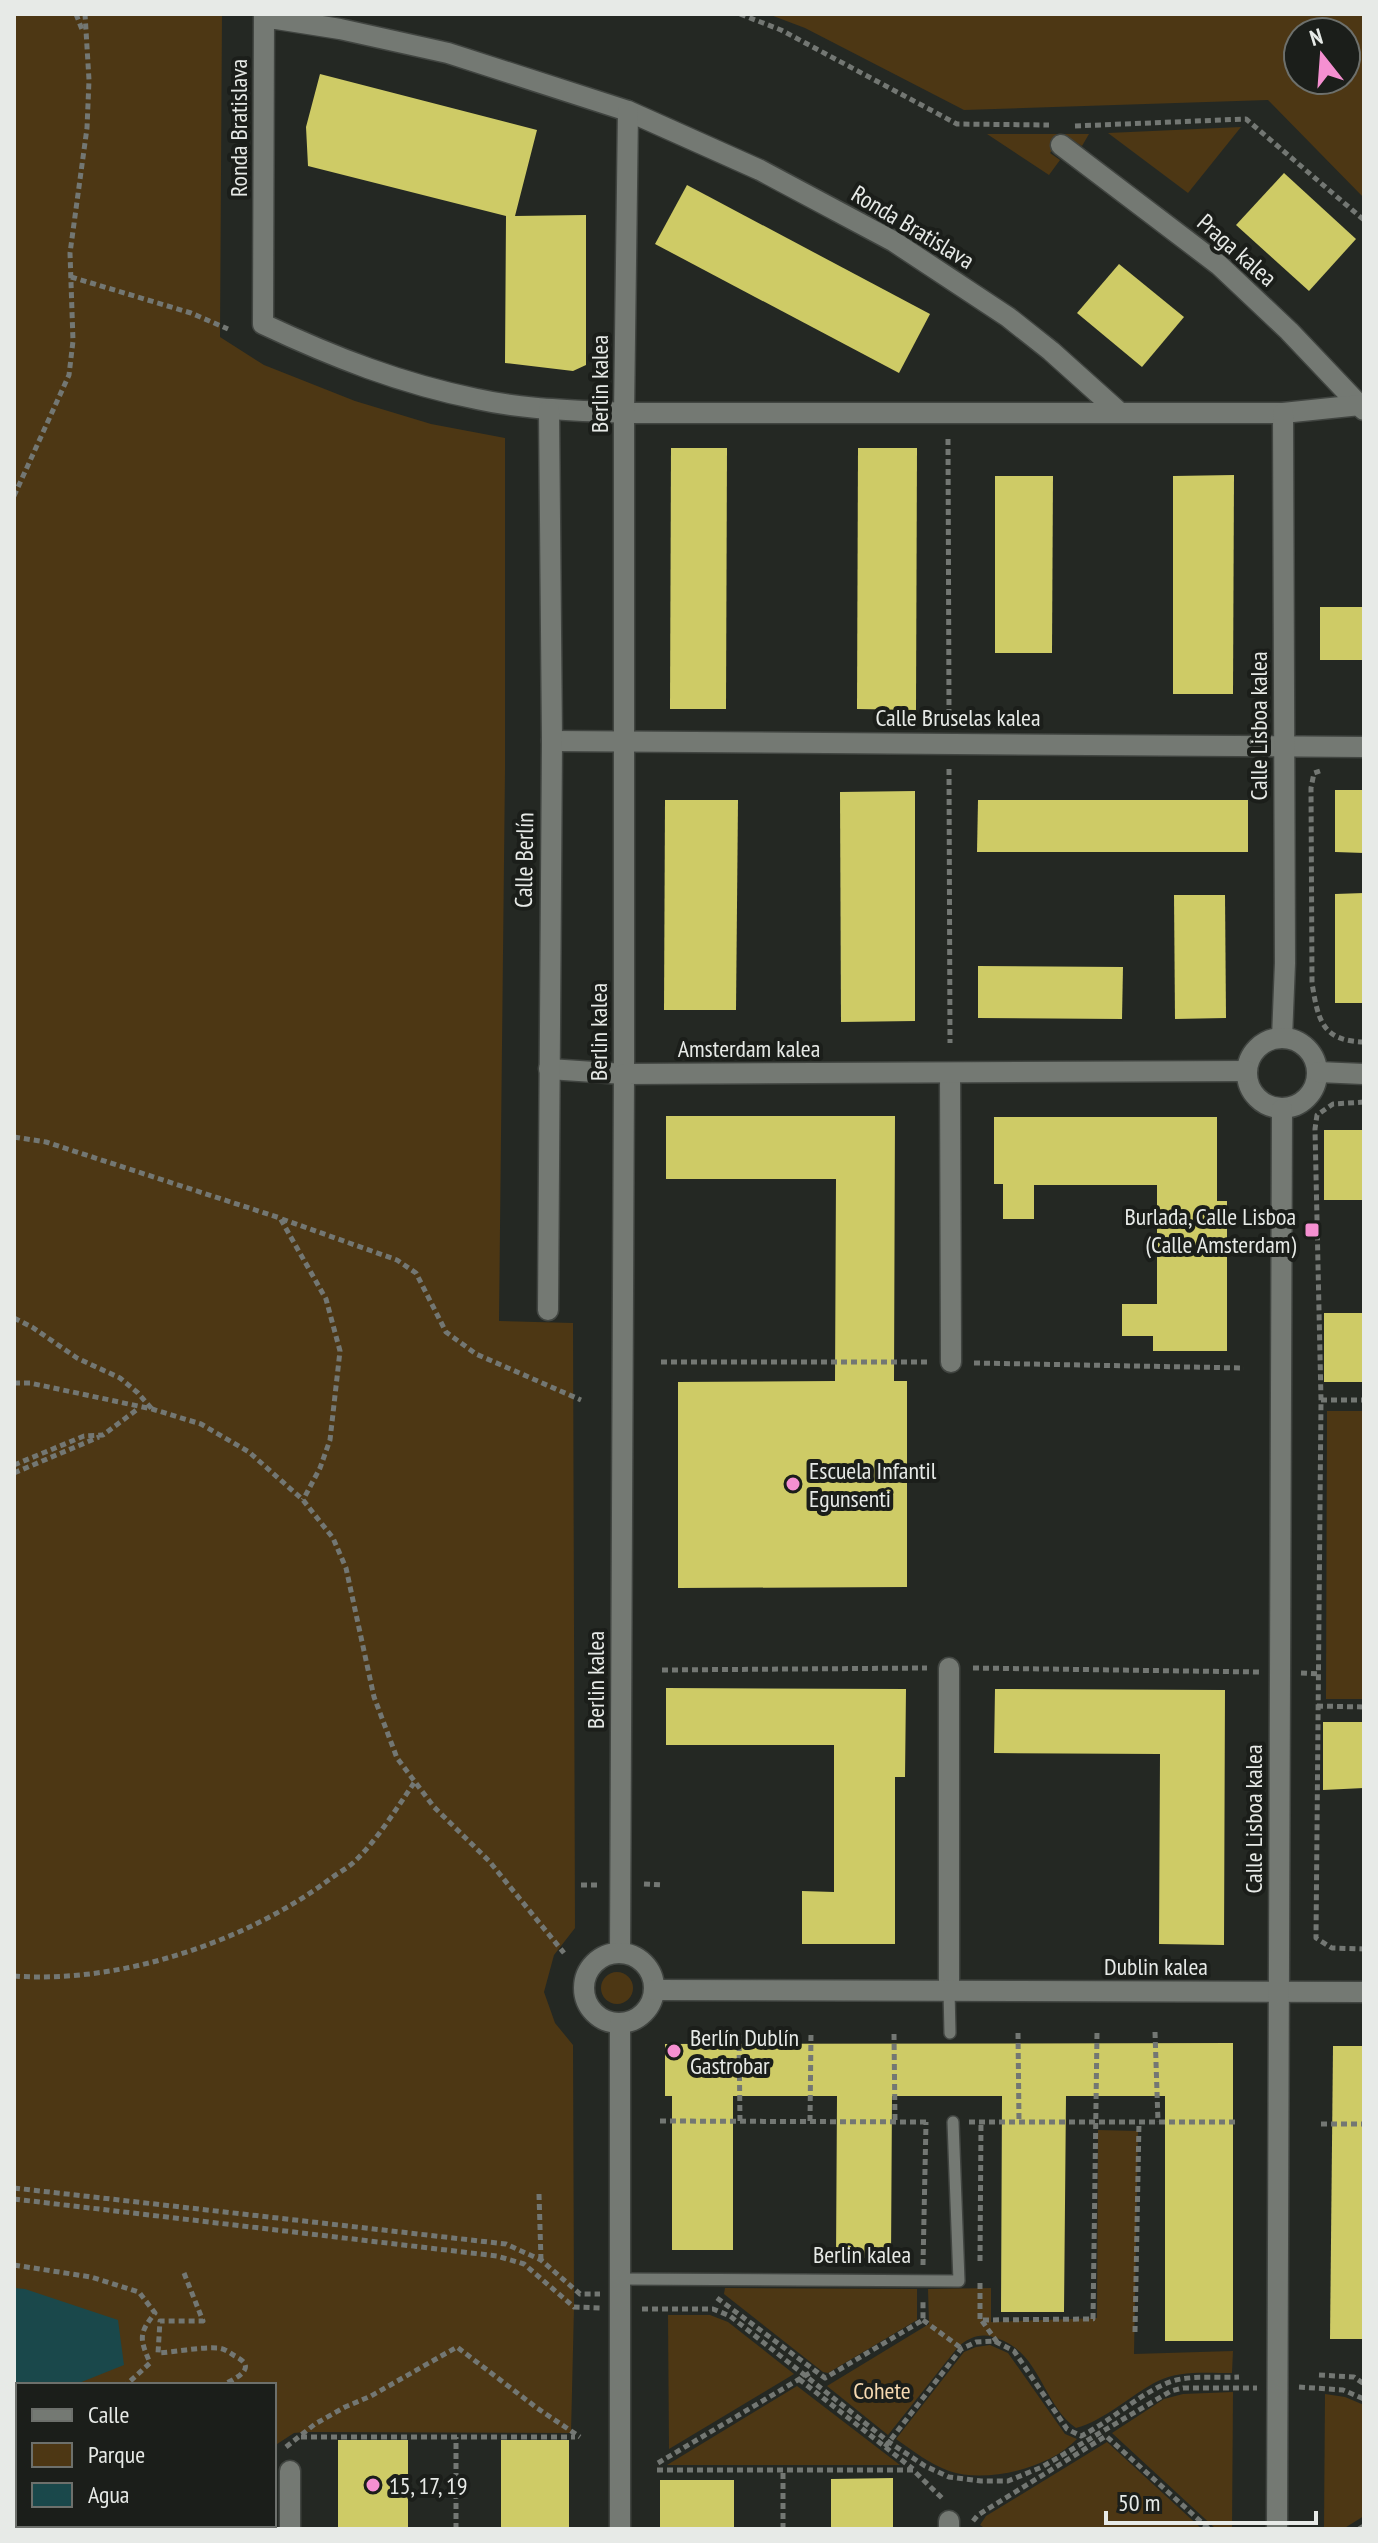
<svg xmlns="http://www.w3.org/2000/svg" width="1378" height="2543" font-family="'PT Sans Narrow',sans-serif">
<rect width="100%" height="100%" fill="#242823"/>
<g fill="#4d3714" fill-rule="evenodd">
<path d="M 14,14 L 222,14 L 220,337 L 264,365 L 355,401 L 431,424 L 505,438 L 505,770 L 499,1321 L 573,1323 L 575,1928 L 554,1955 L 544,1992 L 555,2023 L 573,2045 L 574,2307 L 571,2433 L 305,2432 L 294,2433 L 274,2446 L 274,2385 L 18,2385 L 18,2525 L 247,2525 L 247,2527 L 14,2529 Z"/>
<path d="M 768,14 L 1364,14 L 1364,198 L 1268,100 L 964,110 L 805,28 ZM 1298,32 L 1346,32 L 1346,80 L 1298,80 Z"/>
<path d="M 1241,127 L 1188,193 L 1108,133 Z"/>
<path d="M 987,134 L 1089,134 L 1082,146 L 1065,136 L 1050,153 L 1060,160 L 1049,175 Z"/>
<path d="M 1327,1411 L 1364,1411 L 1364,1699 L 1326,1699 Z"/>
<circle cx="617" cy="1988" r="16"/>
<path d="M 1098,2130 L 1138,2131 L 1134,2354 L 1233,2351 L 1232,2373 C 1208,2373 1180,2370 1158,2381 C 1132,2394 1104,2421 1076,2428 C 1041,2403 1041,2350 993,2337 C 980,2333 968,2338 958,2347 L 888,2435 L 827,2386 L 929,2324 L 928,2289 L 991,2288 L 991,2322 L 1097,2318 Z"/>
<path d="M 725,2288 L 917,2289 L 917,2320 L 828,2373 L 823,2372 L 724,2294 Z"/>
<path d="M 668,2315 L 710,2315 L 728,2322 L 794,2374 L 669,2449 Z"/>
<path d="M 990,2345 L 1008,2353 L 1065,2434 L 1077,2439 C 1050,2468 986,2484 949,2471 C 930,2464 913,2451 896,2439 L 964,2352 L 976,2347 Z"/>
<path d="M 797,2386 L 900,2465 L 667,2465 Z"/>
<path d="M 1233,2392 L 1232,2529 L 1216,2529 L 1112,2433 L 1164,2399 L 1183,2394 Z"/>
<path d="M 1325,2394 L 1345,2397 L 1364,2405 L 1364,2516 L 1343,2529 L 1324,2529 Z"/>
<path d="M 1107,2442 L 1202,2529 L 986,2529 L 980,2525 L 986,2516 Z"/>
</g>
<path fill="#1a484b" d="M 14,2288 L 25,2289 L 118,2320 L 124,2365 L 74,2385 L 18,2385 L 18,2399 L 14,2398 Z"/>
<g fill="#cecb66">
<path d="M 320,74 L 537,130 L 515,216 L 586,215 L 586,365 L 573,371 L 505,363 L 506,216 L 308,166 L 306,127 Z"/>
<path d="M 1284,173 L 1356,239 L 1309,291 L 1236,225 Z"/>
<path d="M 687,185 L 930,314 L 899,373 L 655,244 Z"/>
<path d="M 1119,264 L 1184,317 L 1142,367 L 1077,313 Z"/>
<path d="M 671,448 L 727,448 L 726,709 L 670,709 Z"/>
<path d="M 858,448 L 917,448 L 916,710 L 857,709 Z"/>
<path d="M 1234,475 L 1233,694 L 1173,694 L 1173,476 Z"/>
<path d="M 995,476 L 1053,476 L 1052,653 L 995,653 Z"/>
<rect x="1320" y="607" width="44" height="53"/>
<path d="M 1335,790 L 1364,790 L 1364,853 L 1335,852 Z"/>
<path d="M 915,791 L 915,1021 L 841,1022 L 840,792 Z"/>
<path d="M 665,800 L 738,800 L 736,1010 L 664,1010 Z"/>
<path d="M 978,800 L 1248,800 L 1248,852 L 977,852 Z"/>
<path d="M 1364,893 L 1364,1003 L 1335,1003 L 1335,894 Z"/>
<path d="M 1174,895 L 1225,895 L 1226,1018 L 1175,1019 Z"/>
<path d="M 978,966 L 1123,967 L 1122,1019 L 978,1018 Z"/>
<path d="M 666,1116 L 895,1116 L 894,1381 L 907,1381 L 907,1587 L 678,1588 L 678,1382 L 835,1381 L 836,1179 L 666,1179 Z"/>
<path d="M 994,1117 L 1217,1117 L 1217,1201 L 1227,1201 L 1227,1351 L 1153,1351 L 1153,1336 L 1122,1336 L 1122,1304 L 1157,1304 L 1157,1185 L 1034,1185 L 1034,1219 L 1003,1219 L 1003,1184 L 994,1184 Z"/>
<rect x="1324" y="1130" width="40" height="70"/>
<rect x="1324" y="1313" width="40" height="69"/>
<path d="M 666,1688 L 906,1689 L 905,1777 L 895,1777 L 895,1944 L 802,1944 L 802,1891 L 834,1892 L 834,1745 L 666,1745 Z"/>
<path d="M 995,1689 L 1225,1690 L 1224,1945 L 1159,1944 L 1160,1754 L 994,1753 Z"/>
<path d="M 1323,1722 L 1364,1722 L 1364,1788 L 1323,1790 Z"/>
<path d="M 1233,2043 L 1233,2341 L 1165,2341 L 1165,2096 L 1066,2096 L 1064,2312 L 1001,2312 L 1002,2096 L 892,2096 L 891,2258 L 836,2258 L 837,2096 L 733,2096 L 733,2250 L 672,2250 L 672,2096 L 665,2096 L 665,2044 Z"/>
<path d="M 1333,2046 L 1364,2046 L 1364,2339 L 1330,2339 Z"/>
<rect x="338" y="2440" width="70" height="89"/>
<rect x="501" y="2440" width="68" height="89"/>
<path d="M 893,2478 L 893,2529 L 831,2529 L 831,2479 Z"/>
<rect x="660" y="2480" width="74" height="49"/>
</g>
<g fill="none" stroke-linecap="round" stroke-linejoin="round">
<g stroke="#414541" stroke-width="14">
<g id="service">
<path d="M 949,1991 L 950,2033"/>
<path d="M 620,2279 L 959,2281 L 953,2122"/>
</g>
</g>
<g stroke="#414541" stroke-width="23">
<g id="minor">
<path d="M 1061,145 L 1219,265 L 1289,331 L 1364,410"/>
<path d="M 1119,412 L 1051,351 L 1008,317 L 893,241 L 760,170 L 628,111 L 448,53 L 340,29 L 264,17 L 263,324 C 333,357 402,384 477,399 C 526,410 575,410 624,413 L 1283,413 L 1360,405"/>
<path d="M 552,741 L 1364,747"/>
<path d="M 1282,1038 L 1285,963 L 1283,413"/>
<path d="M 549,1069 L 624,1074 L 624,413 L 628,111"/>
<path d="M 950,1073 L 951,1362"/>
<path d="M 548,1310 L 552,741 L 549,410"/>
<path d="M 949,1991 L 949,1668"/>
<path d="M 949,2521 L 949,2529"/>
<path d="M 290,2529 L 290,2471"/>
</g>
</g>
<g stroke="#414541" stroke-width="23">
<g id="tertiary">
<circle cx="1282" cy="1073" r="35"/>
<path d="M 1318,1072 L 1364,1074"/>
<path d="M 620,1953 L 624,1074 L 1247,1071"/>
<circle cx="619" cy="1988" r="35"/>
<path d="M 654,1990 L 1364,1992"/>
<path d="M 620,2529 L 620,2023"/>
<path d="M 1277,2529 L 1282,1109"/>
</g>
</g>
<g stroke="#737773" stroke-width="5" stroke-dasharray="6 4" stroke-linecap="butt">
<path d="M 76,14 L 83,32"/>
<path d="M 740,14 L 781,30 L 957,124 L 1049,125"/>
<path d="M 1075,126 L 1246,119 L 1364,220"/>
<path d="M 71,277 L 191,313 L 228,329"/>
<path d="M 948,439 L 949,712"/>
<path d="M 14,496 L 69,375 L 73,341 L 70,253 L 87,128 L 89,80 L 85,14"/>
<path d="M 949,769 L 950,1043"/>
<path d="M 1320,771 L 1314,773 L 1311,788 L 1312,983 C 1318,1020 1322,1041 1364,1042"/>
<path d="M 1364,1102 L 1333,1104 L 1317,1115 L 1315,1129 L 1321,1400 L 1316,1938 L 1332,1948 L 1364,1949"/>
<path d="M 14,1137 L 46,1142 L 280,1218 L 326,1299 L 340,1351 L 330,1440 L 320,1468 L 303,1500"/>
<path d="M 282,1219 L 397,1260 L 416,1273 L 446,1332 L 476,1354 L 581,1400"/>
<path d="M 14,1318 L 32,1327 L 77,1358 L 120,1378 L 138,1393 L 152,1409"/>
<path d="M 661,1362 L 928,1362"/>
<path d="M 974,1363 L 1244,1368"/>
<path d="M 14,1383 L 30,1383 L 152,1409 L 201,1424 L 249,1452 L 303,1500 L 333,1538 L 346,1568 L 374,1697 L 397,1758 L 434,1807 L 489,1861 L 564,1953"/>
<path d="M 1321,1400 L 1364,1400"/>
<path d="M 14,1465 L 84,1436 L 103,1435 L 139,1408"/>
<path d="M 14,1473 L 99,1437"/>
<path d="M 973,1668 L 1259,1672"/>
<path d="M 662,1670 L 927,1668"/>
<path d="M 1301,1673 L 1320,1674"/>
<path d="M 1317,1706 L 1364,1707"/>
<path d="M 644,1884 L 663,1885"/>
<path d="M 581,1885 L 598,1885"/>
<path d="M 14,1976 C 120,1984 246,1942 330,1879 C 338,1873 348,1868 355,1861 C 378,1839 396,1809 414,1783"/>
<path d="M 1155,2032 L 1158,2122"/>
<path d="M 1018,2033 L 1019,2122"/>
<path d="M 894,2034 L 895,2121"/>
<path d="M 739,2035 L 740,2121"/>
<path d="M 660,2121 L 927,2122"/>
<path d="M 810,2121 L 811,2034"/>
<path d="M 969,2122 L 1238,2122"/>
<path d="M 1321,2124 L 1364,2124"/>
<path d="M 14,2188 L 506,2244 L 541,2260 L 580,2294 L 600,2294"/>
<path d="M 539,2194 L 541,2260"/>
<path d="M 14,2199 L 497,2256 L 524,2264 L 574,2307 L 600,2308"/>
<path d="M 980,2261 L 981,2122"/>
<path d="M 14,2265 L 91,2277 L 139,2292 L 155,2313 C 138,2334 140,2339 150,2363 L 126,2385"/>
<path d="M 923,2265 L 926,2122"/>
<path d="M 184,2273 L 203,2321 L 160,2321 L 158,2353 C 177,2352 198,2347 217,2348 C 224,2348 230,2353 235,2356 C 259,2368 236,2378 223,2385"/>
<path d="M 980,2283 L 980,2320 L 1093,2319 L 1097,2033"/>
<path d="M 717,2298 L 825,2378 L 923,2320 L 923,2299"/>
<path d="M 642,2309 L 713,2309 L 730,2316 L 889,2442 L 925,2466 L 949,2477 L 981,2481 L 1008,2481 L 1042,2467 L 1171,2391 L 1183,2388 L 1257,2388"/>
<path d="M 923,2320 L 961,2348"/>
<path d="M 982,2321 L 997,2342"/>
<path d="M 1135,2332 L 1139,2122"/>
<path d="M 1319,2375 L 1354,2377 L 1364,2384"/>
<path d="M 799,2379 L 913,2469"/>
<path d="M 1299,2387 L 1343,2390 L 1364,2399"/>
<path d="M 14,2419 L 18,2419"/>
<path d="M 301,2437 L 575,2437"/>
<path d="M 286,2447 L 315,2424 L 345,2407 L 371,2396 L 457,2347 L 537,2408 L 580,2437"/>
<path d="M 885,2447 L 961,2349 L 976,2342 L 994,2341 L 1014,2351 L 1067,2429 L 1081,2436 C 1112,2421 1150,2384 1181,2379 C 1199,2376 1220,2378 1239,2377"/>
<path d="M 658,2463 L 813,2371"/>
<path d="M 657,2470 L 913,2470 L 944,2500"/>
<path d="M 14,2505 L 18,2503"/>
<path d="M 973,2521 L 978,2515 L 1106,2436 L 1209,2529"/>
<path d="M 456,2529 L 456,2437"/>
<path d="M 783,2529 L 783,2470"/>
<path d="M 1359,2529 L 1364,2526"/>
</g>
<use href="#service" stroke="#747973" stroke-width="11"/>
<use href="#minor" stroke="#747973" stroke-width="20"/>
<use href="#tertiary" stroke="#747973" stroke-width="20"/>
</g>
<g fill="#f590d1" stroke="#1b1e1a" stroke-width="3">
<rect x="1304" y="1222" width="16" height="16" rx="4"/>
<circle cx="793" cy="1484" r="8"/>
<circle cx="674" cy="2051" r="8"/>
<circle cx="373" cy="2485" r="8"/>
</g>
<g text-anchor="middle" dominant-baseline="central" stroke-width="8" stroke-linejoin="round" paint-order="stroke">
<g font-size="24" fill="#e7eae7" stroke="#1b1e1a">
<text transform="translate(238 128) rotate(-90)">Ronda Bratislava</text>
<text transform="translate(913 227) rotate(31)">Ronda Bratislava</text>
<text transform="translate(1237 250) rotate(41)">Praga kalea</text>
<text transform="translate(599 384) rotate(-90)">Berlin kalea</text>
<text x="958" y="717">Calle Bruselas kalea</text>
<text transform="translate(1258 726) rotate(-90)">Calle Lisboa kalea</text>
<text transform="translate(524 860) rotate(-89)">Calle Berlín</text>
<text transform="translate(598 1032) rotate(-90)">Berlin kalea</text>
<text x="749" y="1048">Amsterdam kalea</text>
<text transform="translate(595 1680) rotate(-90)">Berlin kalea</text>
<text transform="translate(1253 1819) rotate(-90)">Calle Lisboa kalea</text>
<text x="1156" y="1966">Dublin kalea</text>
<text x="862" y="2254">Berlin kalea</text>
</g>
<g font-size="24" fill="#e7eae7" stroke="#1b1e1a" text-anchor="start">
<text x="1296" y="1216" text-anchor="end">Burlada, Calle Lisboa<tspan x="1296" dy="28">(Calle Amsterdam)</tspan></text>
<text x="809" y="1470">Escuela Infantil<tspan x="809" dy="28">Egunsenti</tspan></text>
<text x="690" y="2037">Berlín Dublín<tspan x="690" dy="28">Gastrobar</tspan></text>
<text x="389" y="2485">15, 17, 19</text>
</g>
<g font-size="24" fill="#f6d9b1" stroke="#1b1e1a">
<text x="882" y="2390">Cohete</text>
</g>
</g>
<rect width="1378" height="2543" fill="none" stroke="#e7eae7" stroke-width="32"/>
<rect x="16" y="2383" width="260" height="144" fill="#1b1e1a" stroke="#6d706c" stroke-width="2"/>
<rect x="32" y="2409" width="40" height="12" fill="#747973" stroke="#6d706c" stroke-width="2"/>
<text x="88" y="2423" font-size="24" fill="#e7eae7">Calle</text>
<rect x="32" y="2443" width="40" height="24" fill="#4d3714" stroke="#6d706c" stroke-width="2"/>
<text x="88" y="2463" font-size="24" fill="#e7eae7">Parque</text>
<rect x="32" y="2483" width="40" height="24" fill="#1a484b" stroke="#6d706c" stroke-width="2"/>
<text x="88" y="2503" font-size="24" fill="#e7eae7">Agua</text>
<g transform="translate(1322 56) rotate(343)"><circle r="38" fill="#1b1e1a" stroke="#6d706c" stroke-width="2"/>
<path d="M0-6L14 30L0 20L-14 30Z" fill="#f590d1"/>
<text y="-12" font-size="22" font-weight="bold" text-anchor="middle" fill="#e7eae7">N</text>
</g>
<path d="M1106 2511v12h210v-12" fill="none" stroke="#e7eae7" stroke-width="4"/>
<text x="1118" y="2511" font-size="24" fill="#e7eae7" stroke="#1b1e1a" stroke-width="6" paint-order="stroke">50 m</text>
</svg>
